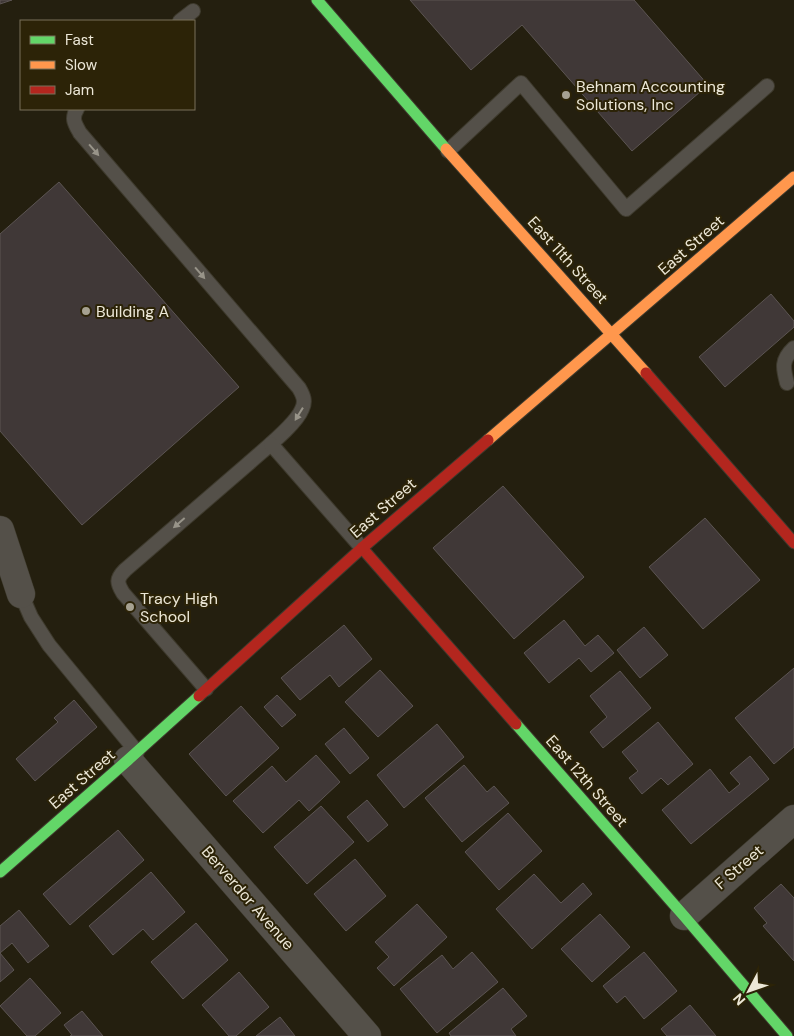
<svg xmlns="http://www.w3.org/2000/svg" width="794" height="1036" font-family="'DM Sans',sans-serif">
<rect width="100%" height="100%" fill="#241f0f"/>
<g fill="#403837" stroke="#5c5553">
<path d="M 0,0 L 12,0 L 0,4 Z"/>
<path d="M 410,0 L 634,0 L 708,85 L 632,151 L 522,25 L 471,70 Z"/>
<path d="M 59,182 L 239,387 L 82,525 L 0,431 L 0,234 Z"/>
<path d="M 771,294 L 794,321 L 794,327 L 725,387 L 699,357 Z"/>
<path d="M 503,486 L 584,577 L 514,639 L 433,548 Z"/>
<path d="M 705,518 L 760,580 L 703,629 L 649,567 Z"/>
<path d="M 564,620 L 585,646 L 598,635 L 614,653 L 591,672 L 579,658 L 549,683 L 524,653 Z"/>
<path d="M 344,625 L 372,659 L 339,687 L 330,675 L 300,700 L 281,678 Z"/>
<path d="M 644,627 L 668,655 L 640,678 L 617,650 Z"/>
<path d="M 794,668 L 794,747 L 774,764 L 735,718 Z"/>
<path d="M 380,670 L 413,706 L 378,737 L 345,702 Z"/>
<path d="M 620,671 L 651,708 L 603,748 L 590,732 L 607,717 L 590,696 Z"/>
<path d="M 277,695 L 296,715 L 282,727 L 264,707 Z"/>
<path d="M 74,700 L 97,727 L 35,781 L 16,759 L 58,722 L 54,718 Z"/>
<path d="M 241,706 L 279,748 L 226,796 L 189,754 Z"/>
<path d="M 658,722 L 693,764 L 668,785 L 661,778 L 642,794 L 629,778 L 638,771 L 622,752 Z"/>
<path d="M 437,724 L 464,757 L 404,808 L 377,775 Z"/>
<path d="M 344,728 L 369,758 L 350,774 L 325,744 Z"/>
<path d="M 316,755 L 340,782 L 309,811 L 299,800 L 263,833 L 233,801 L 272,766 L 286,782 Z"/>
<path d="M 750,756 L 769,779 L 691,844 L 662,810 L 710,769 L 729,793 L 740,784 L 730,773 Z"/>
<path d="M 464,765 L 487,792 L 494,786 L 509,803 L 462,842 L 425,798 Z"/>
<path d="M 367,800 L 388,825 L 368,842 L 347,817 Z"/>
<path d="M 321,806 L 354,842 L 307,884 L 274,847 Z"/>
<path d="M 508,813 L 542,851 L 499,890 L 465,852 Z"/>
<path d="M 118,830 L 144,860 L 70,925 L 43,894 Z"/>
<path d="M 355,859 L 386,896 L 346,931 L 314,894 Z"/>
<path d="M 151,872 L 185,912 L 153,940 L 143,929 L 113,955 L 89,926 Z"/>
<path d="M 534,874 L 561,903 L 583,883 L 592,894 L 532,949 L 496,909 Z"/>
<path d="M 781,884 L 794,898 L 794,961 L 763,926 L 767,923 L 754,908 Z"/>
<path d="M 417,904 L 447,937 L 394,986 L 377,968 L 389,957 L 375,942 Z"/>
<path d="M 19,910 L 49,946 L 28,963 L 12,943 L 0,953 L 14,970 L 0,982 L 0,926 Z"/>
<path d="M 600,914 L 630,947 L 592,982 L 561,949 Z"/>
<path d="M 196,923 L 228,960 L 183,999 L 151,962 Z"/>
<path d="M 472,952 L 498,982 L 437,1033 L 400,989 L 442,955 L 453,969 Z"/>
<path d="M 644,952 L 677,991 L 644,1019 L 625,996 L 617,1003 L 603,986 Z"/>
<path d="M 239,972 L 269,1007 L 236,1036 L 229,1036 L 202,1005 Z"/>
<path d="M 30,978 L 61,1013 L 35,1036 L 27,1036 L 0,1006 Z"/>
<path d="M 503,988 L 527,1016 L 511,1029 L 516,1036 L 451,1036 L 449,1033 Z"/>
<path d="M 690,1005 L 716,1036 L 667,1036 L 661,1029 Z"/>
<path d="M 82,1011 L 103,1036 L 70,1036 L 72,1035 L 64,1025 Z"/>
<path d="M 280,1017 L 295,1036 L 256,1036 Z"/>
</g>
<g fill="none" stroke-linecap="round" stroke-linejoin="round">
<g stroke="#3e3a2d" stroke-width="16">
<g id="lane">
<path d="M 180,21 L 193,11"/>
<path d="M 77,109 C 71,119 75,124 80,133 L 299,388 C 303,395 306,401 302,409 C 296,425 262,451 249,463 C 207,499 166,535 125,570 C 116,579 117,583 123,593 L 206,689"/>
<path d="M 448,151 L 521,83 L 626,209 L 767,86"/>
<path d="M 787,383 C 783,368 781,360 794,348"/>
<path d="M 271,444 L 362,548"/>
<path d="M 21,594 L 31,617 L 49,645 L 137,752"/>
</g>
</g>
<g stroke="#3e3a2d" stroke-width="29">
<g id="street">
<path d="M 0,530 L 21,594"/>
<path d="M 128,760 L 367,1036"/>
<path d="M 684,916 L 794,819"/>
</g>
</g>
<g stroke="#3e3a2d" stroke-width="13">
<g id="fast">
<path d="M 317,0 L 446,149"/>
<path d="M 516,724 L 684,916 L 787,1036"/>
<path d="M 0,872 L 128,760 L 199,696"/>
</g>
</g>
<g stroke="#3e3a2d" stroke-width="13">
<g id="slow">
<path d="M 446,149 L 646,373"/>
<path d="M 488,440 L 794,177"/>
</g>
</g>
<g stroke="#3e3a2d" stroke-width="13">
<g id="jam">
<path d="M 646,373 L 794,543"/>
<path d="M 362,548 L 516,724"/>
<path d="M 199,696 L 362,548 L 488,440"/>
</g>
</g>
<use href="#lane" stroke="#545049" stroke-width="14"/>
<use href="#street" stroke="#545049" stroke-width="28"/>
<use href="#fast" stroke="#63d668" stroke-width="11"/>
<use href="#slow" stroke="#ff974d" stroke-width="11"/>
<use href="#jam" stroke="#b3261e" stroke-width="11"/>
</g>
<defs><path id="oneway-solid" d="M-6-.8H1V-3.2L6.5 0L1 3.2V.8H-6Z" transform="scale(1.25)"/></defs>
<g fill="#989489">
<use href="#oneway-solid" transform="translate(94 150) rotate(49)"/>
<use href="#oneway-solid" transform="translate(200 273) rotate(49)"/>
<use href="#oneway-solid" transform="translate(299 414) rotate(122)"/>
<use href="#oneway-solid" transform="translate(179 523) rotate(139)"/>
</g>
<g fill="#a6a191" stroke="#2c2307" stroke-width="2">
<circle cx="566" cy="95" r="5"/>
<circle cx="86" cy="311" r="5"/>
<circle cx="130" cy="607" r="5"/>
</g>
<g text-anchor="middle" dominant-baseline="central" stroke-width="4" stroke-linejoin="round" paint-order="stroke">
<g font-size="16" fill="#ece7d7" stroke="#2c2307" text-anchor="start">
<text x="576" y="86">Behnam Accounting<tspan x="576" dy="18">Solutions, Inc</tspan></text>
<text x="96" y="311">Building A</text>
<text x="140" y="598">Tracy High<tspan x="140" dy="18">School</tspan></text>
</g>
<g font-size="16" fill="#ece7d7" stroke="#2c2307">
<text transform="translate(691 245) rotate(-41)">East Street</text>
<text transform="translate(568 260) rotate(48)">East 11th Street</text>
<text transform="translate(383 508) rotate(-41)">East Street</text>
<text transform="translate(82 779) rotate(-41)">East Street</text>
<text transform="translate(587 781) rotate(49)">East 12th Street</text>
<text transform="translate(739 867) rotate(-41)">F Street</text>
<text transform="translate(248 898) rotate(49)">Berverdor Avenue</text>
</g>
</g>
<rect x="20" y="20" width="175" height="90" fill="#2c2307" stroke="#79715a"/>
<rect x="30" y="36" width="25" height="8" fill="#63d668" stroke="#79715a"/>
<text x="65" y="45" font-size="15" fill="#ece7d7">Fast</text>
<rect x="30" y="61" width="25" height="8" fill="#ff974d" stroke="#79715a"/>
<text x="65" y="70" font-size="15" fill="#ece7d7">Slow</text>
<rect x="30" y="86" width="25" height="8" fill="#b3261e" stroke="#79715a"/>
<text x="65" y="95" font-size="15" fill="#ece7d7">Jam</text>
<g transform="translate(749 991) rotate(229)" stroke="#2c2307" stroke-width="4" paint-order="stroke">
<path d="M0-4L9 19L0 12L-9 19Z" fill="#ece7d7"/>
<text y="-8" font-size="14" font-weight="bold" text-anchor="middle" fill="#ece7d7">N</text>
</g>
</svg>
